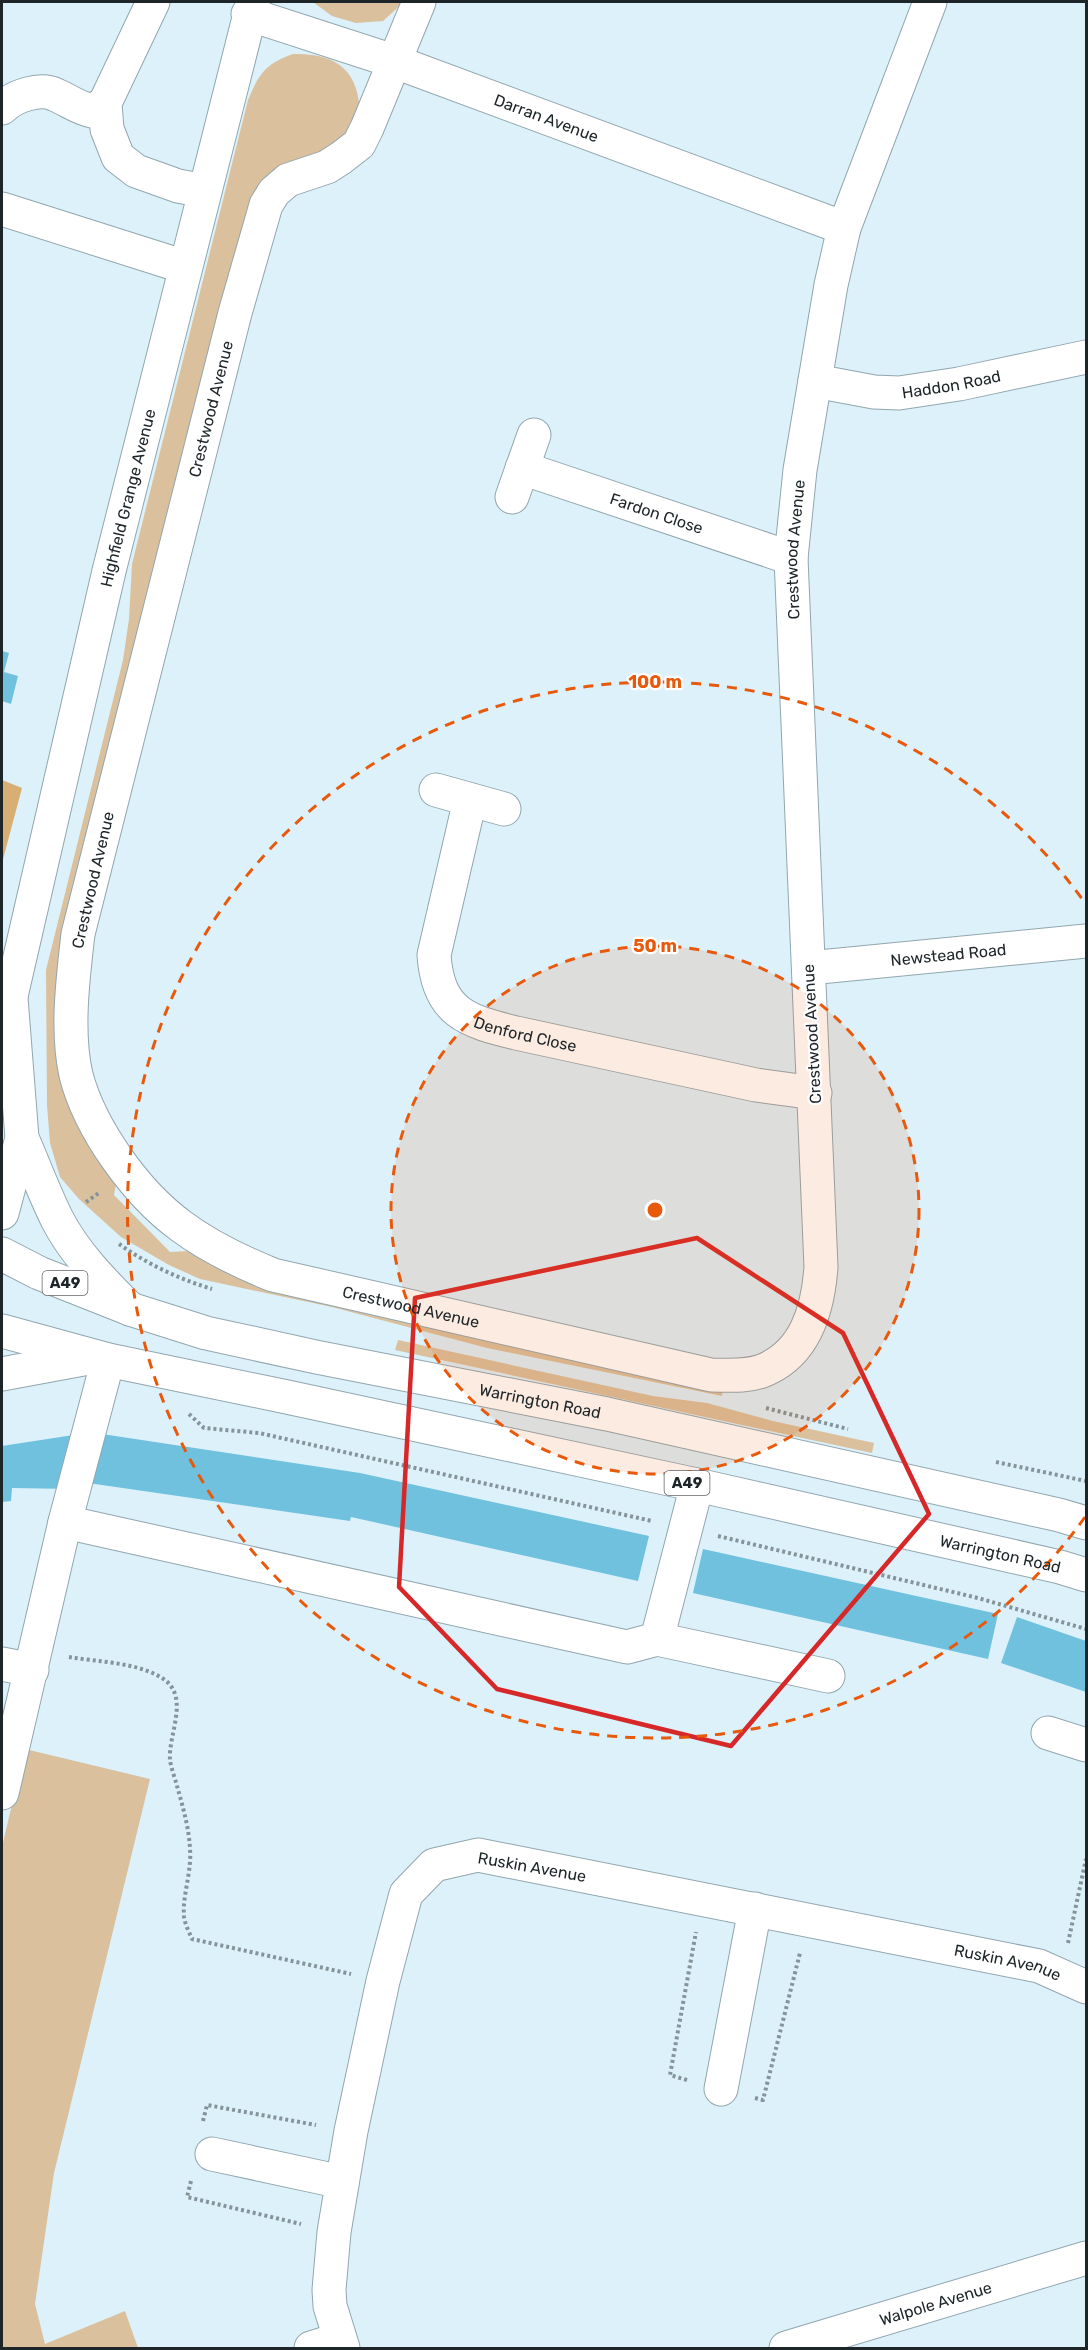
<svg xmlns="http://www.w3.org/2000/svg" width="1088" height="2350" font-family="Rubik,sans-serif">
<rect width="100%" height="100%" fill="#dcf1fa"/>
<g fill="#dac09c">
<path d="M 313,2 L 404,2 L 383,21 L 356,23 L 332,16 Z"/>
<path d="M 293,54 C 339,53 360,72 360,118 L 330,154 L 273,177 L 61,973 L 117,1178 L 114,1195 L 170,1252 L 189,1251 L 723,1390 L 722,1396 L 487,1348 L 332,1307 L 200,1279 L 169,1265 L 121,1237 L 79,1199 L 60,1177 L 50,1143 L 47,1105 L 46,970 L 123,660 L 129,619 L 132,564 L 248,100 C 259,74 265,64 293,54 Z"/>
<path d="M 398,1340 L 653,1396 L 707,1403 L 773,1421 L 874,1443 L 872,1453 L 395,1350 Z"/>
<path d="M 25,1749 L 150,1779 L 54,2173 L 35,2304 L 45,2344 L 125,2311 L 138,2348 L 2,2348 L 2,1847 Z"/>
</g>
<path fill="#d7ae73" d="M 2,780 L 22,788 L 2,863 Z"/>
<g fill="#6fc1de">
<path d="M 2,651 L 9,653 L 4,672 L 18,676 L 11,704 L 2,701 Z"/>
<path d="M 80,1434 L 71,1489 L 12,1488 L 11,1501 L 2,1502 L 2,1446 Z"/>
<path d="M 102,1434 L 360,1473 L 649,1536 L 638,1581 L 351,1517 L 350,1521 L 88,1483 Z"/>
<path d="M 703,1549 L 998,1614 L 988,1659 L 693,1593 Z"/>
<path d="M 1017,1617 L 1086,1641 L 1086,1692 L 1001,1663 Z"/>
</g>
<g fill="none" stroke-linecap="round" stroke-linejoin="round">
<g stroke="#92a6ae" stroke-width="35">
<g id="minor">
<path d="M 153,2 L 105,103 L 107,129 L 118,157 L 136,171 L 178,186 L 205,191"/>
<path id="s1" d="M 419,2 L 367,128 L 359,144 L 341,158 L 327,167 L 288,180 L 274,192 L 266,205 L 235,313 L 78,934 C 73,978 66,1031 76,1075 C 90,1129 136,1193 181,1226 C 209,1247 241,1262 273,1275 L 711,1375 C 728,1375 746,1377 762,1371 C 806,1354 818,1309 821,1267 L 791,558 L 800,470 L 831,285 L 844,228 L 930,2"/>
<path id="s2" d="M 248,14 L 393,61 L 844,228"/>
<path d="M 2,108 C 14,96 40,87 56,95 C 70,101 76,107 92,111 L 105,103"/>
<path d="M 2,209 L 185,267"/>
<path id="s3" d="M 815,381 L 874,392 L 899,393 L 959,384 L 1086,357"/>
<path id="s4" d="M 522,468 L 791,558"/>
<path d="M 512,497 L 534,435"/>
<path d="M 436,790 L 504,809"/>
<path id="s5" d="M 470,800 L 434,955 C 438,1013 467,1021 516,1033 L 756,1085 L 815,1093"/>
<path id="s6" d="M 809,968 L 1086,941"/>
<path d="M 65,1522 L 627,1647 L 657,1639 L 828,1676"/>
<path d="M 657,1639 L 697,1485"/>
<path d="M 2,1664 L 32,1670"/>
<path d="M 1048,1733 L 1086,1745"/>
<path d="M 2,1793 L 65,1522 L 108,1360"/>
<path d="M 721,2089 L 755,1909"/>
<path d="M 212,2154 L 342,2182"/>
<path d="M 311,2348 L 340,2339"/>
<path id="s7" d="M 343,2348 L 330,2306 L 329,2290 L 334,2232 L 351,2131 L 383,1981 L 406,1894 L 434,1865 L 478,1855 L 1039,1966 L 1086,1987"/>
<path id="s8" d="M 786,2348 L 1086,2258"/>
</g>
</g>
<g stroke="#92a6ae" stroke-width="35">
<g id="major">
<path id="s9" d="M 2,1023 L 11,996 L 109,571 L 253,2"/>
<path d="M 22,1138 C 34,1165 44,1193 57,1219 C 75,1254 103,1282 130,1309"/>
<path d="M 2,1213 L 22,1138 L 11,998"/>
<path d="M 2,1374 L 94,1357"/>
</g>
</g>
<g stroke="#92a6ae" stroke-width="35">
<g id="highway">
<path id="s10" d="M 2,1254 L 39,1273 L 130,1309 L 206,1333 L 316,1357 L 607,1414 L 1059,1515 L 1086,1523"/>
<path id="s11" d="M 2,1331 L 108,1360 L 287,1397 L 697,1485 L 1060,1567 L 1086,1575"/>
</g>
</g>
<g stroke="#85949a" stroke-width="4" stroke-dasharray="3 3" stroke-linecap="butt">
<path d="M 86,1202 L 100,1192"/>
<path d="M 119,1244 C 147,1264 179,1279 212,1289"/>
<path d="M 766,1408 L 848,1429"/>
<path d="M 189,1414 L 204,1428 L 259,1433 L 652,1521"/>
<path d="M 996,1462 L 1086,1481"/>
<path d="M 718,1536 L 978,1598 L 1086,1629"/>
<path d="M 69,1657 C 98,1662 136,1662 162,1678 C 191,1696 168,1734 170,1760 C 171,1768 175,1778 177,1786 C 183,1807 189,1828 190,1849 C 192,1872 182,1896 184,1917 C 185,1924 189,1932 192,1939 L 351,1974"/>
<path d="M 1068,1943 L 1086,1859"/>
<path d="M 687,2080 L 670,2075 L 696,1932"/>
<path d="M 755,2098 L 763,2100 L 800,1953"/>
<path d="M 203,2121 L 207,2105 L 316,2125"/>
<path d="M 191,2181 L 187,2197 L 301,2224"/>
</g>
<use href="#minor" stroke="#fff" stroke-width="33"/>
<use href="#major" stroke="#fff" stroke-width="33"/>
<use href="#highway" stroke="#fff" stroke-width="33"/>
</g>
<path fill="none" stroke="#d62828" stroke-width="4.5" stroke-linejoin="round" d="M 697,1238 L 843,1333 L 929,1514 L 731,1746 L 497,1689 L 399,1587 L 415,1298 Z"/>
<circle cx="655" cy="1210" r="264" fill="#e8590c" fill-opacity=".12"/>
<g fill="none" stroke="#e8590c" stroke-width="3" stroke-dasharray="10 8">
<circle cx="655" cy="1210" r="264"/>
<path d="M1085 1517A528 528 0 1 1 1085 903"/>
</g>
<g text-anchor="middle" dominant-baseline="central" stroke-width="4.5" stroke-linejoin="round" paint-order="stroke">
<g fill="#fff" stroke="#616668" stroke-width="1.5">
<rect x="42.5" y="1271" width="45" height="24" rx="4.5"/>
<rect x="664.5" y="1471" width="45" height="24" rx="4.5"/>
</g>
<g font-size="15" font-weight="bold" fill="#1d2528">
<text x="65" y="1283">A49</text>
<text x="687" y="1483">A49</text>
</g>
<g font-size="16" fill="#1d2528" stroke="#fff">
<text stroke="none"><textPath href="#s2" startOffset="316">Darran Avenue</textPath></text>
<text stroke="none"><textPath href="#s3" startOffset="138">Haddon Road</textPath></text>
<text transform="translate(211 409) rotate(-76)">Crestwood Avenue</text>
<text stroke="none"><textPath href="#s9" startOffset="540">Highfield Grange Avenue</textPath></text>
<text stroke="none"><textPath href="#s4" startOffset="142">Fardon Close</textPath></text>
<text stroke="none"><textPath href="#s1" startOffset="2800">Crestwood Avenue</textPath></text>
<text transform="translate(93 880) rotate(-77)">Crestwood Avenue</text>
<text stroke="none"><textPath href="#s6" startOffset="140">Newstead Road</textPath></text>
<text stroke="none"><textPath href="#s5" startOffset="294">Denford Close</textPath></text>
<text transform="translate(812 1034) rotate(-93)">Crestwood Avenue</text>
<text stroke="none"><textPath href="#s1" startOffset="1596">Crestwood Avenue</textPath></text>
<text stroke="none"><textPath href="#s10" startOffset="560">Warrington Road</textPath></text>
<text stroke="none"><textPath href="#s11" startOffset="1023">Warrington Road</textPath></text>
<text transform="translate(532 1867) rotate(10)">Ruskin Avenue</text>
<text stroke="none"><textPath href="#s7" startOffset="1090">Ruskin Avenue</textPath></text>
<text stroke="none"><textPath href="#s8" startOffset="156">Walpole Avenue</textPath></text>
</g>
</g>
<circle cx="655" cy="1210" r="9" fill="#e8590c" stroke="#fff" stroke-width="3"/>
<g font-size="18" text-anchor="middle" font-weight="bold" fill="#e8590c" stroke="#fff" stroke-width="4.5" stroke-linejoin="round" paint-order="stroke">
<text x="655" y="688">100 m</text>
<text x="655" y="952">50 m</text>
</g>
<rect width="1088" height="2350" fill="none" stroke="#1d2528" stroke-width="6"/>
</svg>
